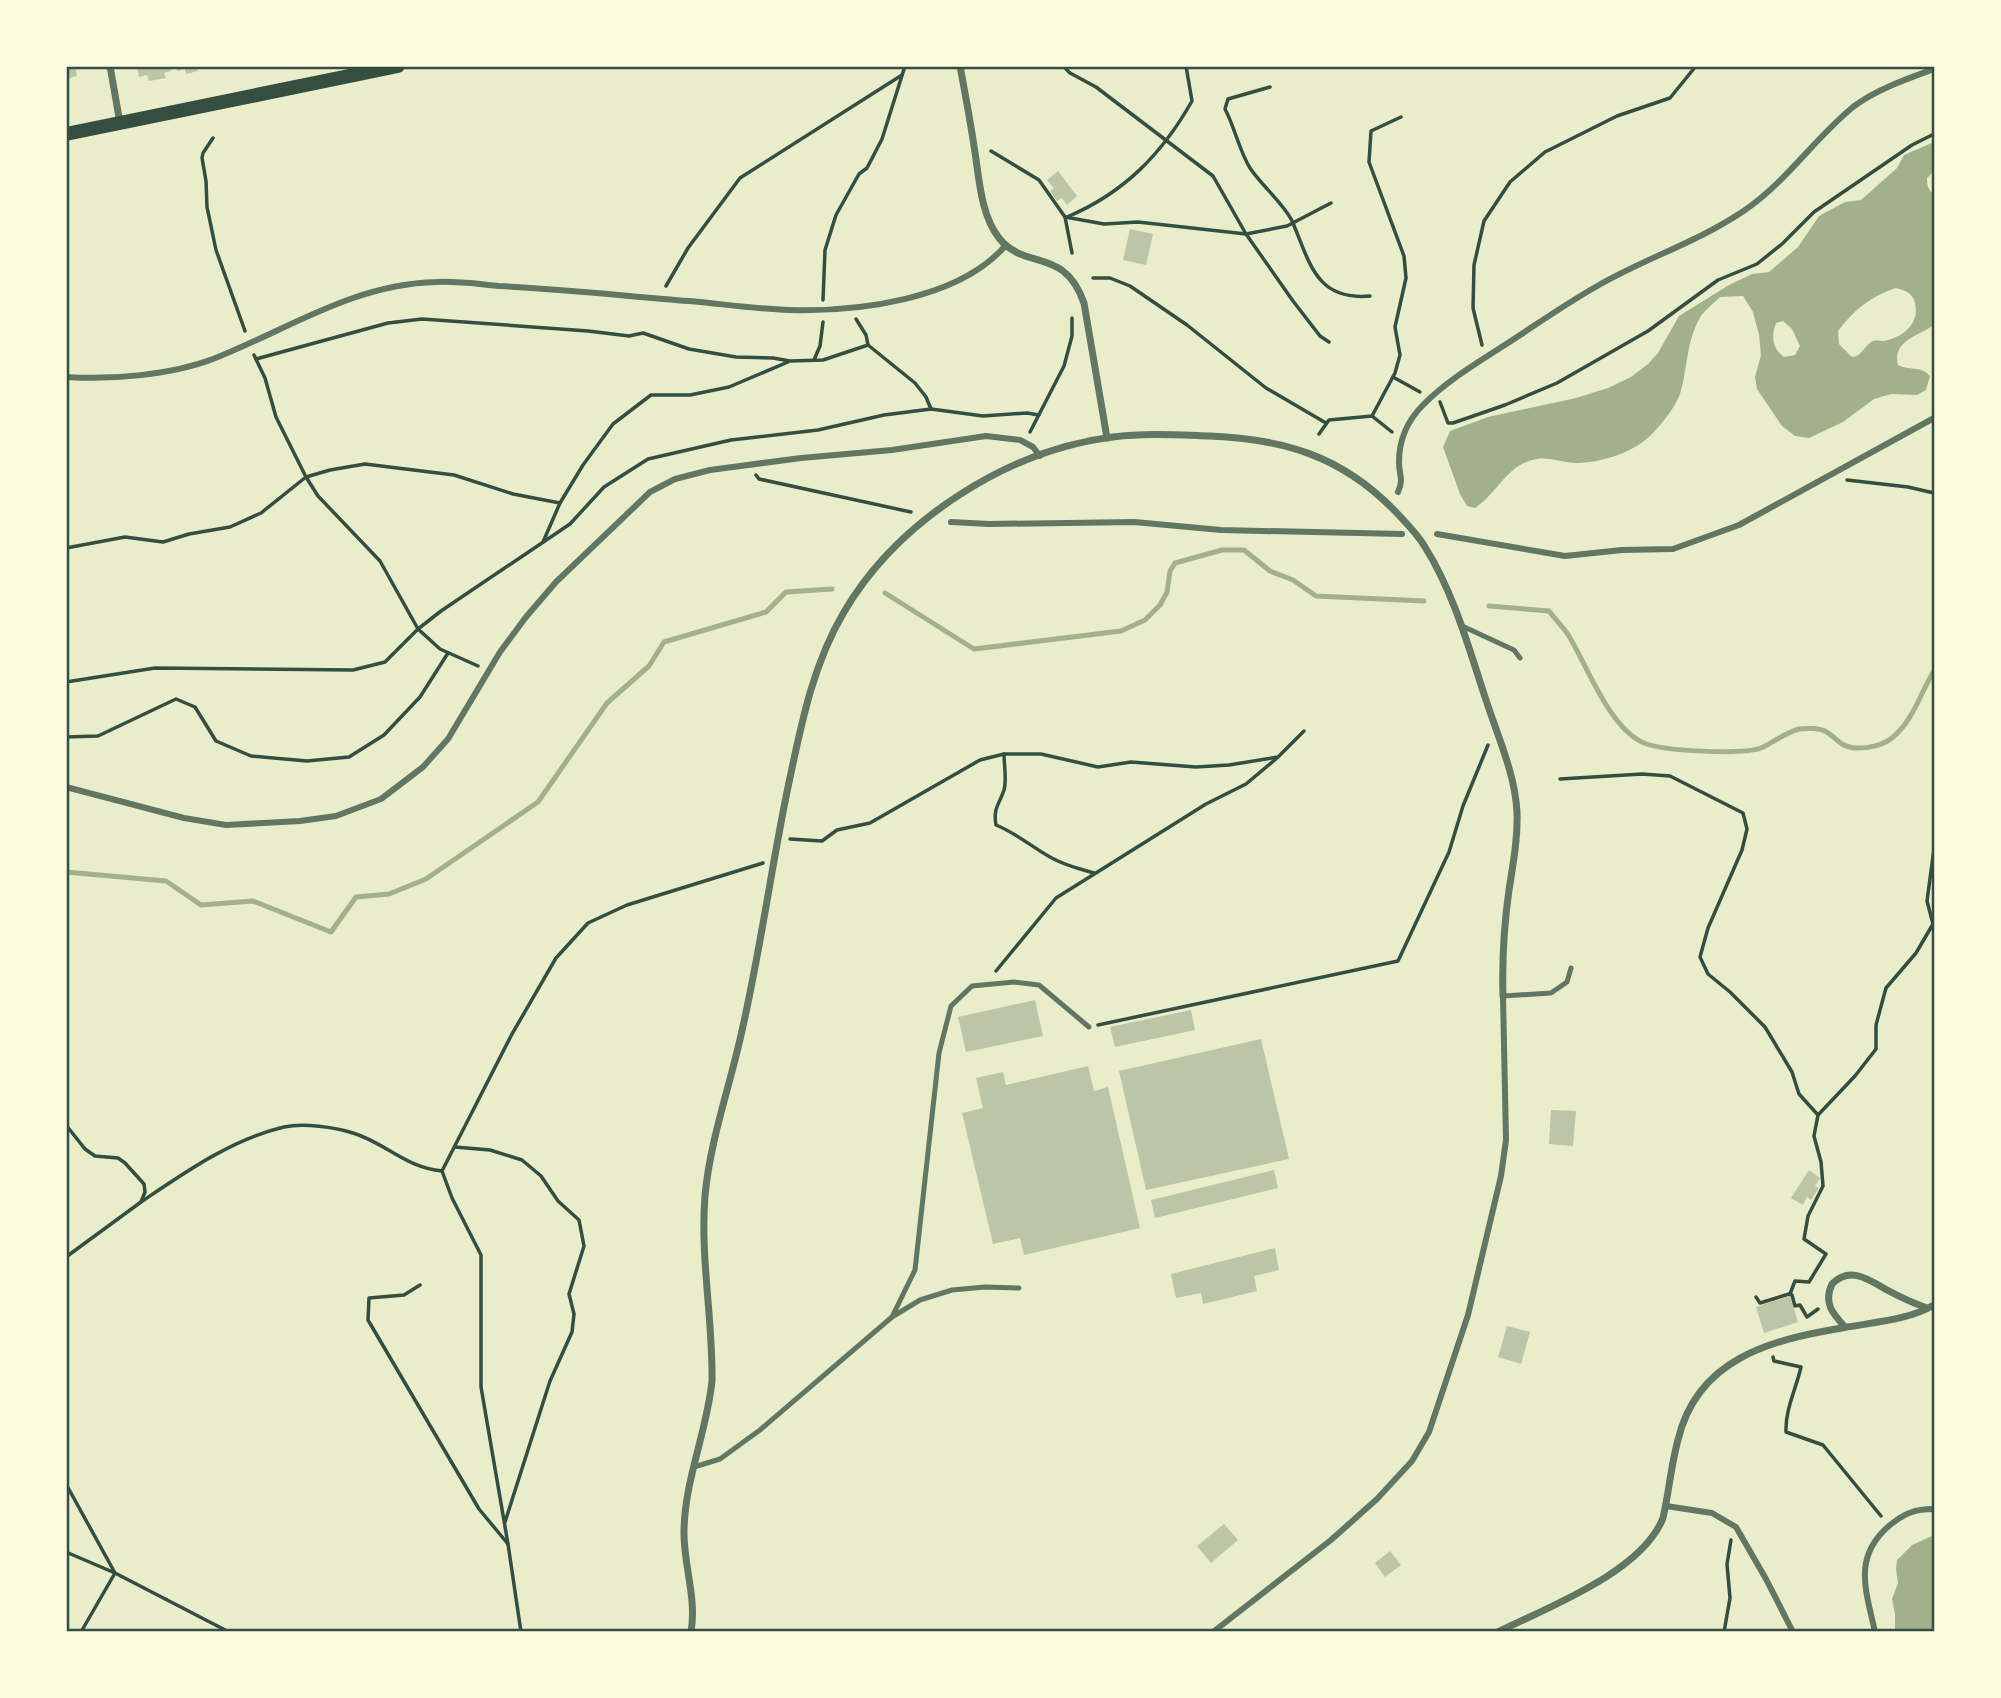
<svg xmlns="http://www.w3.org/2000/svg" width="2001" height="1698" font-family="Roboto,sans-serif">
<rect width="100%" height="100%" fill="#e9edc9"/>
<g fill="#a3b18a" fill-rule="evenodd">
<path d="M 1934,142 L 1934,171 L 1927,178 C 1927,192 1932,189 1934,198 C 1939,219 1933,242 1932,262 L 1934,266 L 1934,325 C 1918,336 1892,341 1898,365 C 1910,371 1920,365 1930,376 L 1926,390 L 1917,395 L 1891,394 L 1874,399 L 1843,422 L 1809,438 L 1795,436 L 1782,426 L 1757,389 L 1755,377 L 1761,355 L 1759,335 L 1753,312 L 1743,296 L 1720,297 C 1714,303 1706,309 1701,316 C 1686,340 1688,368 1680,394 C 1674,409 1663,422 1653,433 C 1634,453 1601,463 1574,463 C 1562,462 1548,457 1537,459 C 1508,463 1497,494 1475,508 L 1467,506 L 1460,494 L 1443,447 L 1450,431 L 1488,417 L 1576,398 L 1608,388 L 1631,377 L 1648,364 L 1658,353 L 1679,316 L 1729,285 L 1752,274 L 1769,272 L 1798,247 L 1819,216 L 1845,202 L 1861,200 L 1897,168 L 1904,155 ZM 1895,288 C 1905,290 1913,293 1915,303 C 1920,324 1903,337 1884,341 C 1881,341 1877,340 1873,341 C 1864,345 1863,356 1852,357 L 1839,344 L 1838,331 C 1855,309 1869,298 1895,288 ZM 1783,321 L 1792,329 L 1800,346 L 1795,355 L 1784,357 C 1772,348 1771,337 1776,323 Z"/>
<path d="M 1934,1535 L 1934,1631 L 1895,1631 L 1895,1614 L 1892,1599 L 1898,1583 L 1896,1569 L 1897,1560 L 1912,1545 Z"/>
</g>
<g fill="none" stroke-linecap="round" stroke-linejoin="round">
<g stroke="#a3b18a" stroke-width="5">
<path d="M 885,593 L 974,649 L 1121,631 L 1145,620 L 1160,605 L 1167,592 L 1170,571 L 1175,563 L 1222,550 L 1244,550 L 1270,571 L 1293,580 L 1316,596 L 1424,601"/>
<path d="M 1489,606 L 1549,611 C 1555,619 1563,627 1569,636 C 1587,666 1610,729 1644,743 C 1663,751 1741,755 1761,748 C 1773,743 1786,732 1799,729 C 1806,728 1819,728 1825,731 C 1831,734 1836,740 1842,744 C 1855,752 1881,747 1892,738 C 1914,720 1920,693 1934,671"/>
<path d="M 66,872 L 166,881 L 201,905 L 253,901 L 331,932 L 356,897 L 389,894 L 426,879 L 538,802 L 607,703 L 649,666 L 664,642 L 766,612 L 786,592 L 832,589"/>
</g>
</g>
<g fill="#bcc5a7">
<path d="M 66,66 L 75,66 L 77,76 L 66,79 Z"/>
<path d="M 137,66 L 170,66 L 171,71 L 164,73 L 166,78 L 149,81 L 147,75 L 139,77 Z"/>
<path d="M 176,66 L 196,66 L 198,71 L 186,74 L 185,69 L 177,71 Z"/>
<path d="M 1058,171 L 1077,196 L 1067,205 L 1062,198 L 1057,201 L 1050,191 L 1054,188 L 1047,180 Z"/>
<path d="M 1130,229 L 1153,234 L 1146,265 L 1123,260 Z"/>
<path d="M 1035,1000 L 1043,1036 L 966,1052 L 958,1017 Z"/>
<path d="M 1191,1010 L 1195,1030 L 1115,1047 L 1110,1027 Z"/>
<path d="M 1261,1039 L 1289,1159 L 1146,1190 L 1119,1071 Z"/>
<path d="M 1088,1066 L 1094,1091 L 1108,1087 L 1140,1228 L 1024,1255 L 1020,1238 L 993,1244 L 962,1113 L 983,1108 L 976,1078 L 1003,1072 L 1006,1085 Z"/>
<path d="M 1551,1110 L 1576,1111 L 1573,1146 L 1549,1144 Z"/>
<path d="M 1274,1170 L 1278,1188 L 1155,1218 L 1151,1200 Z"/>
<path d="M 1809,1170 L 1820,1178 L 1815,1186 L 1819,1188 L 1811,1200 L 1807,1197 L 1803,1205 L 1791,1198 Z"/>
<path d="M 1275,1248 L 1279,1270 L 1254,1276 L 1257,1291 L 1203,1304 L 1201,1293 L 1176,1298 L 1171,1274 Z"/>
<path d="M 1790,1296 L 1798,1322 L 1764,1333 L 1756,1307 Z"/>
<path d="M 1507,1326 L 1530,1332 L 1521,1364 L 1498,1357 Z"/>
<path d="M 1224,1524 L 1238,1540 L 1211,1563 L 1197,1546 Z"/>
<path d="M 1390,1551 L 1401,1565 L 1385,1577 L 1375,1563 Z"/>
</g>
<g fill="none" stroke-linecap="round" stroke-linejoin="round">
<g stroke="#344e41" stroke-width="3.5">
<path d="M 1063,66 L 1070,73 L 1096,87 L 1213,176 L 1246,234 L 1293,301 L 1320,336 L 1329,342"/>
<path d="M 1270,87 L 1228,99 L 1225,109 C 1235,128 1239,150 1250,168 C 1261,185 1287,207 1293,223 C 1310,264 1317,301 1370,296"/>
<path d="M 213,138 L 203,153 L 202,158 L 206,181 L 207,207 L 216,250 L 245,331"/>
<path d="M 991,151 L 1039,180 L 1065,217 L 1072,253"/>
<path d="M 1065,217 L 1104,224 L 1138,222 L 1246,234 L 1287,226 L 1331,203"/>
<path d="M 1067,217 C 1124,193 1162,154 1192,101 L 1186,66"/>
<path d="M 1093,278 L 1110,278 L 1130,286 L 1187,325 L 1266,388 L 1326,423"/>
<path d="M 666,286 L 688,248 L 740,178 L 902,75"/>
<path d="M 823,300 L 825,250 L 836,215 L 859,174 L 867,168 L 882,139 L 905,66"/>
<path d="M 856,319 L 866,335 L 868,345 L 915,383 L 926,397 L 931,409"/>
<path d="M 1482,345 L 1473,308 L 1474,265 L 1484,221 L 1510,182 L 1545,152 L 1617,116 L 1670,98 L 1696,66"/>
<path d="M 254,355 L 265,378 L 276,417 L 306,477 L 318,496 L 380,561 L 418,629 L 440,649 L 478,666"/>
<path d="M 256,359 L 388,323 L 422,319 L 588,331 L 629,336 L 643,333 L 689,349 L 736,357 L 773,358 L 790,361 L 823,360 L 868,345"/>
<path d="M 814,360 L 820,346 L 823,322"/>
<path d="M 1393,377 L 1420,392"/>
<path d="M 1440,402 L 1448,423 L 1453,423 L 1505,405 L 1557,383 L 1648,331 L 1718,280 L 1757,264 L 1782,244 L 1814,212 L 1912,145 L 1934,134"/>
<path d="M 1372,416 L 1392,432"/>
<path d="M 1030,432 L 1064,366 L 1072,336 L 1072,318"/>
<path d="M 1319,434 L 1329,420 L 1372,416 L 1395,373 L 1400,355 L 1395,327 L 1406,278 L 1404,256 L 1369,162 L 1371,131 L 1401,117"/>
<path d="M 756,475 L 759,479 L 911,512"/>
<path d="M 1847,480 L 1908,487 L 1934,493"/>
<path d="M 543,542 L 560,503 L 583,465 L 613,424 L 651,395 L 690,395 L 729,387 L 788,362"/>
<path d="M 66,548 L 125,537 L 163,542 L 189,534 L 230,527 L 261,513 L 306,477 L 330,470 L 365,464 L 454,475 L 513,494 L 560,503"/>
<path d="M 66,682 L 155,668 L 353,670 L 385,662 L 418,629 L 441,611 L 570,524 L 604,487 L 648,459 L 731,440 L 818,430 L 884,415 L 931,409 L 983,416 L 1027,413 L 1039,415"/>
<path d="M 66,737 L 98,736 L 176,699 L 195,707 L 216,741 L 251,756 L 307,761 L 349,757 L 384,735 L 420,697 L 448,653"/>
<path d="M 1004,754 C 1004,766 1007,779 1004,790 C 999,805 993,808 996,825 C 1016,833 1032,847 1050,857 C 1064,865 1079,869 1094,873"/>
<path d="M 1560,779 L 1642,774 L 1670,776 L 1743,813 L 1747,829 L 1742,850 L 1708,928 L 1700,957 L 1708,974 L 1730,992 L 1765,1027 L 1792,1072 L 1799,1094 L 1818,1115"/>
<path d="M 790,839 L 822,841 L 837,830 L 870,823 L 980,760 L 1004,754 L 1041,754 L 1098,767 L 1131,762 L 1196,767 L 1229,765 L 1278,757 L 1304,731"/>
<path d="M 996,971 L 1056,898 L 1206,804 L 1246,784 L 1277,758"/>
<path d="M 1098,1025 L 1398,961 L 1449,852 L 1463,806 L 1488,745"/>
<path d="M 66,1125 L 85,1149 L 95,1156 L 118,1158 L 125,1163 L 144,1184 L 145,1192 L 141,1202 L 66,1257"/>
<path d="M 455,1147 L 490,1150 L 522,1160 L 541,1176 L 558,1201 L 579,1220 L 584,1246 L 569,1294 L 574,1314 L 572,1332 L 550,1381 L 505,1522"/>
<path d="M 141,1202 C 184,1173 232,1139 284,1127 C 304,1123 334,1127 353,1133 C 386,1143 406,1168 442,1171"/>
<path d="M 420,1285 L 404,1295 L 369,1298 L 368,1320 L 479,1509 L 508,1544 L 521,1632"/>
<path d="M 1790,1294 L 1795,1281 L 1809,1282 L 1826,1254 L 1804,1239 L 1808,1216 L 1823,1186 L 1821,1162 L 1814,1136 L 1818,1115 L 1855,1076 L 1876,1049 L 1876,1025 L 1886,988 L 1916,953 L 1933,924 L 1927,901 L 1934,849"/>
<path d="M 1756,1297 L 1760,1303 L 1789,1294 L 1792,1295 L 1795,1306 L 1800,1305 L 1807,1317 L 1818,1309"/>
<path d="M 1773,1357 L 1774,1361 L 1801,1367 C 1796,1389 1785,1410 1786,1432 L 1823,1445 L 1881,1516"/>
<path d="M 66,1484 L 115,1573 L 229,1632"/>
<path d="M 508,1544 L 481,1387 L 481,1255 L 452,1198 L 442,1171 L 512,1034 L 556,958 L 588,923 L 627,905 L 763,863"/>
<path d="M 66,1552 L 115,1573 L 81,1632"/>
<path d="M 1724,1632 L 1730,1598 L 1727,1564 L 1731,1540"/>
</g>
<g stroke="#617663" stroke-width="5">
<path d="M 1462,626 L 1514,650 L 1520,658"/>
<path d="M 1503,996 L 1551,993 L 1567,982 L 1571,968"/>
<path d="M 892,1317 L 915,1270 L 939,1053 L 951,1006 L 972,986 L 1014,982 L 1039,985 L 1089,1027"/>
<path d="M 694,1467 L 720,1459 L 760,1430 L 892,1317 L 920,1300 L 952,1290 L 985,1287 L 1019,1288"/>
</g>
<g stroke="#617663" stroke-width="6">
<path d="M 66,377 C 111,380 171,375 213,359 C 287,330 353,284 436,282 C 457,281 478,284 499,286 C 562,289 626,296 689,301 C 722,304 756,309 789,310 C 857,312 959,300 1006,245"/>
<path d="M 1398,492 C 1404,478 1399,476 1399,462 C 1399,440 1408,420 1423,405 C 1444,383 1475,364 1500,348 C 1533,327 1565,304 1599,285 C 1646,258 1700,241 1745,210 C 1787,181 1814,139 1853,107 C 1877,89 1907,79 1934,69"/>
<path d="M 951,522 L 989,524 L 1134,522 L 1221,530 L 1402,534"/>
<path d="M 1437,534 L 1565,556 L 1622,550 L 1673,549 L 1739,525 L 1934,418"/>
<path d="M 66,787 L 184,818 L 226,825 L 300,821 L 336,816 L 381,799 L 423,767 L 448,739 L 500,652 L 526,617 L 556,582 L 650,492 L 675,479 L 710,470 L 801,458 L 892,450 L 986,436 L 1020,440 L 1033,447 L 1040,456"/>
<path d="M 1666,1506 L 1712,1513 L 1736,1527 L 1766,1579 L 1793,1632"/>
<path d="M 1213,1632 L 1331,1540 L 1377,1499 L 1412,1461 L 1429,1432 L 1468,1315 L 1501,1176 L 1506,1140 L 1503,996"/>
<path d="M 1875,1632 C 1866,1590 1852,1557 1890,1525 C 1905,1513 1915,1509 1934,1509"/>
</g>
<g stroke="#617663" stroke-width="7">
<path d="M 110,66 L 120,123"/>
<path d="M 960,66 C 965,93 970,119 974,146 C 979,175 980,214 999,238 C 1025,271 1064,246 1084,303 L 1107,438"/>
<path d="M 1845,1327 C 1833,1314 1823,1303 1832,1284 C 1850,1266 1868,1279 1887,1290 C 1900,1297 1913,1303 1927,1308"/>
<path d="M 691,1632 C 697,1597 683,1564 684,1530 C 685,1479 707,1431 712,1381 C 713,1319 700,1258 705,1196 C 710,1141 729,1089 741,1035 C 760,953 771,869 788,787 C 801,726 812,666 844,612 C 898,520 1008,450 1113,437 C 1145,433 1178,435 1210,436 C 1284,439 1341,456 1394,510 C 1405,522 1417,533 1425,547 C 1454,593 1469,649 1486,700 C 1498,737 1515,774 1517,812 C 1518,838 1513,864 1509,890 C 1504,925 1502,960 1503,996"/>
<path d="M 1498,1632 C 1548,1607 1642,1572 1663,1518 C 1669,1492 1671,1465 1678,1440 C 1697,1359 1770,1340 1842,1328 C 1873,1322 1906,1321 1934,1305"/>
</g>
<path stroke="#344e41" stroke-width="14" d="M 66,134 L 398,66"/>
</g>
<rect width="2001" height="1698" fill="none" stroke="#fefae0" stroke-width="136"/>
<rect x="68" y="68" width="1865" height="1562" fill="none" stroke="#344e41" stroke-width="2.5"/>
</svg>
